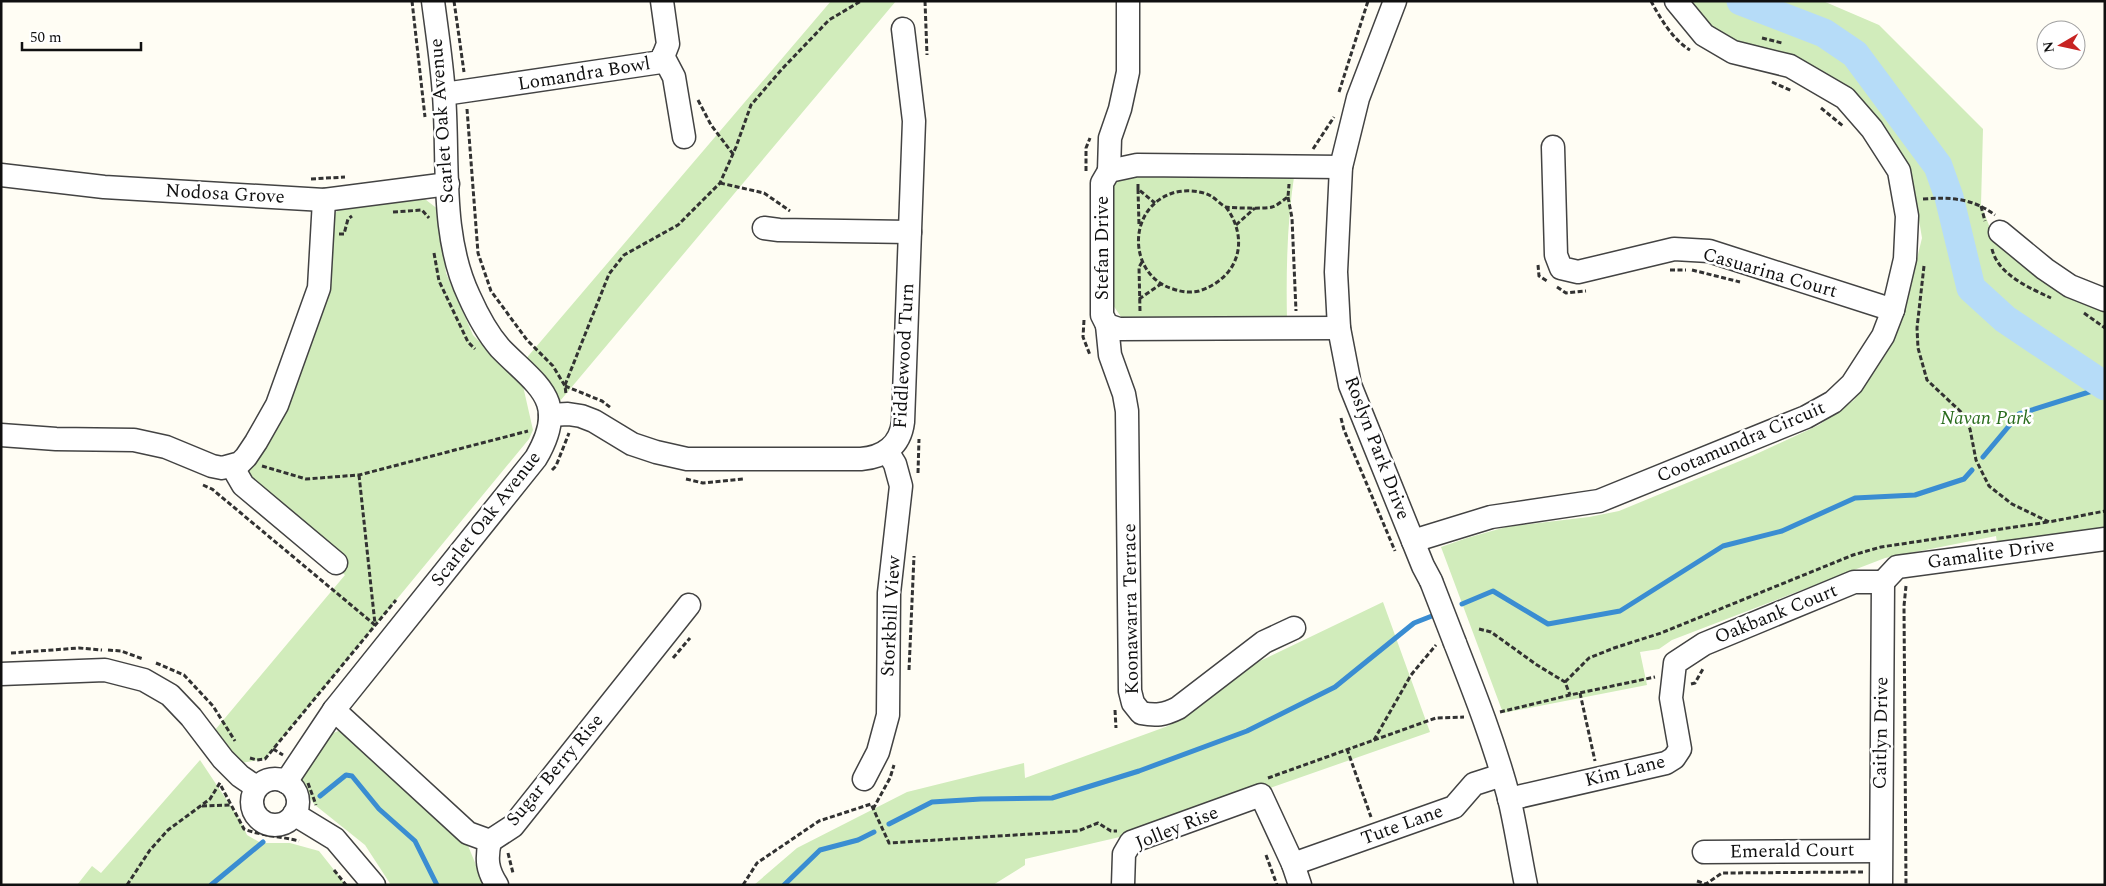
<svg xmlns="http://www.w3.org/2000/svg" width="2106" height="886" font-family="Spectral,serif">
<rect width="100%" height="100%" fill="#fffdf4"/>
<g fill="#d1ecbb">
<path d="M 831,1 L 896,1 L 560,401 L 546,378 L 524,361 Z"/>
<path d="M 1684,1 L 1823,1 L 1879,25 L 1983,129 L 1981,205 L 1994,238 L 2105,310 L 2105,531 L 1997,543 L 1996,536 L 1885,558 L 1672,640 L 1659,649 L 1640,652 L 1647,685 L 1503,713 L 1441,547 L 1467,538 L 1506,527 L 1589,517 L 1619,511 L 1752,456 L 1819,425 L 1854,400 L 1886,354 L 1904,312 L 1922,238 L 1913,184 L 1866,109 L 1712,29 Z"/>
<path d="M 1295,170 C 1287,221 1286,270 1287,321 L 1121,317 L 1107,296 L 1108,189 L 1122,172 Z"/>
<path d="M 421,196 L 439,210 L 446,273 L 473,335 L 523,386 L 533,430 L 529,439 L 265,759 L 241,763 L 215,730 L 345,575 L 248,492 L 243,476 L 328,293 L 335,213 L 349,201 Z"/>
<path d="M 1383,602 L 1430,732 L 1150,830 L 1025,859 L 1025,865 L 993,885 L 754,885 L 797,848 L 907,792 L 1024,763 L 1025,778 L 1168,726 L 1258,662 Z"/>
<path d="M 341,730 L 464,836 L 476,865 L 487,885 L 391,885 L 365,845 L 315,805 L 299,784 L 304,768 L 323,737 Z"/>
<path d="M 200,760 L 240,820 L 247,835 L 261,843 L 290,843 L 319,851 L 346,885 L 77,885 L 92,866 L 101,873 Z"/>
</g>
<g fill="none" stroke-linecap="round" stroke-linejoin="round">
<g stroke="#3a8dd2" stroke-width="5">
<path d="M 1983,457 L 2019,414 L 2105,387"/>
<path d="M 1462,604 L 1493,591 L 1548,624 L 1620,611 L 1723,546 L 1782,531 L 1855,498 L 1915,495 L 1964,479 L 1972,470"/>
<path d="M 320,796 L 346,775 L 352,776 L 379,809 L 415,841 L 437,885"/>
<path d="M 889,824 L 932,802 L 981,799 L 1052,798 L 1139,771 L 1247,731 L 1335,687 L 1414,623 L 1437,614"/>
<path d="M 279,829 L 285,824"/>
<path d="M 211,885 L 263,842"/>
<path d="M 784,885 L 820,850 L 858,840 L 874,832"/>
</g>
<path stroke="#b6dcf8" stroke-width="29" d="M 1741,1 L 1824,33 L 1855,54 L 1938,166 L 1949,197 L 1971,288 L 2005,319 L 2105,386"/>
<g stroke="#434343" stroke-width="25">
<g id="minor">
<path d="M 1395,1 L 1358,98 L 1341,167 L 1336,272 L 1339,328 L 1350,385 L 1423,566 L 1431,581"/>
<path d="M 663,56 L 674,77 L 684,137"/>
<path d="M 444,94 L 661,62 L 668,44 L 662,1"/>
<path d="M 1553,147 L 1556,255 L 1561,268 L 1578,272 L 1674,249 L 1709,251 L 1893,310"/>
<path d="M 1109,171 L 1110,138 L 1120,109 L 1128,72 L 1128,1"/>
<path d="M 1,175 L 104,187 L 324,200 L 448,184"/>
<path d="M 764,228 L 779,230 L 910,232"/>
<path d="M 2000,232 L 2045,269 L 2070,286 L 2105,300"/>
<path d="M 1107,325 L 1110,355 L 1124,394 L 1127,411 L 1130,691 L 1133,703 L 1141,713 C 1156,716 1164,715 1178,708 L 1264,642 L 1294,628"/>
<path d="M 1339,328 L 1119,329 L 1107,325 L 1102,315 L 1102,183 L 1109,171 L 1137,165 L 1341,167"/>
<path d="M 550,415 L 568,414 L 581,416 L 594,421 L 632,444 L 656,452 L 687,459 L 861,459 C 884,457 900,446 903,422 L 914,121 L 903,29"/>
<path d="M 1,435 L 56,439 L 134,440 L 166,447 L 212,466 L 222,468 L 240,463 L 246,457 L 256,442 L 277,405 L 319,288 L 324,200"/>
<path d="M 232,466 L 243,485 L 336,563"/>
<path d="M 1413,541 L 1491,517 L 1599,501 L 1806,417 L 1833,402 L 1852,384 L 1883,336 L 1893,310 L 1905,259 L 1907,216 L 1899,171 L 1872,129 L 1845,98 L 1790,66 L 1733,52 L 1704,35 L 1676,1"/>
<path d="M 1883,582 L 1897,567 L 2105,539"/>
<path d="M 1455,643 C 1475,694 1495,745 1509,798 C 1516,827 1520,856 1526,885"/>
<path d="M 1,674 L 105,670 L 144,680 L 170,695 L 191,717 L 223,759 L 240,776 L 256,787"/>
<path d="M 334,710 L 468,833 L 490,841 L 513,826 L 689,605"/>
<circle cx="275" cy="802" r="23"/>
<path d="M 864,779 L 878,752 L 888,715 L 889,593 L 901,486 L 895,464 L 887,451"/>
<path d="M 286,782 L 334,710 L 536,458 C 570,400 537,386 500,348 C 487,333 477,314 469,296 C 440,235 449,161 444,95 C 442,64 437,32 433,1"/>
<path d="M 1509,799 L 1666,763 L 1674,758 L 1680,749 L 1671,698 L 1675,663 L 1704,644 L 1854,582 L 1883,582"/>
<path d="M 294,814 L 335,839 L 374,885"/>
<path d="M 490,841 C 486,859 487,870 497,885"/>
<path d="M 1704,852 L 1880,851"/>
<path d="M 1293,864 L 1454,807 L 1474,784 L 1502,775"/>
<path d="M 1123,885 L 1124,854 L 1131,842 L 1261,795 L 1293,864 L 1300,885"/>
<path d="M 1881,885 L 1883,582"/>
</g>
</g>
<g stroke="#323232" stroke-width="3" stroke-dasharray="5 2.5" stroke-linecap="butt">
<path d="M 412,1 L 425,117"/>
<path d="M 454,1 L 464,72"/>
<path d="M 925,1 L 927,55"/>
<path d="M 1651,1 C 1660,18 1673,40 1690,50"/>
<path d="M 1762,38 L 1782,43"/>
<path d="M 1772,82 L 1792,91"/>
<path d="M 1339,92 L 1368,1"/>
<path d="M 698,100 L 711,125 L 733,154"/>
<path d="M 1821,108 L 1843,126"/>
<path d="M 467,109 L 478,253 L 491,291 L 527,340 L 553,366 L 565,386 L 566,394"/>
<path d="M 1313,149 L 1334,117"/>
<path d="M 1086,171 L 1086,148 L 1090,138"/>
<path d="M 311,179 L 345,177"/>
<path d="M 720,183 L 764,193 L 790,211"/>
<path d="M 1138,184 L 1138,189 L 1155,203"/>
<path d="M 1138,189 L 1139,225"/>
<path d="M 1288,197 L 1292,218 L 1296,311"/>
<path d="M 1923,199 C 1951,197 1972,198 1995,215"/>
<path d="M 1981,206 L 1985,221"/>
<path d="M 1226,207 C 1250,240 1239,278 1199,291 C 1190,293 1182,292 1173,289 C 1129,276 1126,211 1170,194 C 1182,189 1200,190 1211,196 C 1216,199 1221,205 1226,207 C 1231,208 1267,209 1272,207 C 1277,206 1283,200 1288,197 L 1289,184"/>
<path d="M 393,212 L 422,210 L 429,218"/>
<path d="M 1236,225 L 1255,208"/>
<path d="M 339,234 L 344,234 L 348,219 L 352,216"/>
<path d="M 1992,249 C 1998,275 2030,288 2051,298"/>
<path d="M 434,253 L 439,281 L 468,342 L 475,349"/>
<path d="M 1538,265 L 1539,276 L 1547,281"/>
<path d="M 1924,266 L 1917,328 L 1918,348 L 1927,380 L 1961,412 L 1970,429 L 1976,460 L 1989,486 L 2012,504 L 2049,522 L 2105,511"/>
<path d="M 1670,270 L 1686,270"/>
<path d="M 1692,270 L 1740,282"/>
<path d="M 1557,287 L 1566,293 L 1586,291"/>
<path d="M 1139,299 L 1161,284"/>
<path d="M 1140,311 L 1139,267 L 1142,262"/>
<path d="M 2084,313 L 2105,328"/>
<path d="M 1084,320 L 1083,337 L 1090,355"/>
<path d="M 565,385 L 609,274 L 624,255 L 678,225 L 720,183 L 736,147 L 751,105 L 782,69 L 829,20 L 861,1"/>
<path d="M 565,386 L 602,401 L 611,408"/>
<path d="M 1341,418 L 1344,430 L 1395,551"/>
<path d="M 262,466 L 306,479 L 359,475 L 528,431"/>
<path d="M 552,470 L 556,466 L 569,433"/>
<path d="M 918,473 L 919,439"/>
<path d="M 359,475 L 375,624"/>
<path d="M 686,479 L 703,483 L 744,479"/>
<path d="M 203,485 L 212,489 L 375,625"/>
<path d="M 1906,586 L 1904,606 L 1906,885"/>
<path d="M 1479,629 L 1491,632 L 1537,665 L 1565,682 L 1570,695"/>
<path d="M 108,650 L 121,651 L 143,659"/>
<path d="M 11,653 L 79,648 L 102,650"/>
<path d="M 673,658 L 690,638"/>
<path d="M 156,663 L 184,675 L 213,706 L 235,741"/>
<path d="M 909,670 L 914,556"/>
<path d="M 1565,682 L 1589,658 L 1614,648 L 1661,633 L 1853,555 L 1881,547 L 2048,522"/>
<path d="M 1691,684 L 1695,683 L 1704,667"/>
<path d="M 1580,693 L 1595,761"/>
<path d="M 1115,710 L 1116,728"/>
<path d="M 1500,712 L 1570,695 L 1655,677"/>
<path d="M 1374,740 L 1436,718 L 1464,717"/>
<path d="M 273,749 L 283,755"/>
<path d="M 1347,749 L 1371,817"/>
<path d="M 250,758 L 257,760 L 265,759 L 396,600"/>
<path d="M 1268,778 L 1374,740 L 1411,675 L 1436,645"/>
<path d="M 308,783 L 316,805"/>
<path d="M 221,786 L 244,829 C 262,836 280,836 299,841"/>
<path d="M 202,806 L 230,805"/>
<path d="M 873,809 L 890,778 L 894,765"/>
<path d="M 508,853 L 513,873"/>
<path d="M 1266,855 L 1277,885"/>
<path d="M 334,870 L 346,885"/>
<path d="M 1697,881 L 1706,884 L 1722,873 L 1863,872"/>
<path d="M 127,885 L 150,850 L 168,830 L 210,799 L 221,781"/>
<path d="M 743,885 L 757,863 L 819,821 L 871,804 L 889,843 L 1078,831 L 1098,823 L 1111,831 L 1117,831"/>
</g>
<use href="#minor" stroke="#fff" stroke-width="22"/>
<g stroke="#434343" stroke-width="25" stroke-linecap="butt">
<path id="minor-bridge" d="M 1431,581 L 1455,643"/>
</g>
<use href="#minor-bridge" stroke="#fff" stroke-width="22"/>
</g>
<g text-anchor="middle" dominant-baseline="central" stroke-width="5" stroke-linejoin="round" paint-order="stroke">
<g font-size="19" fill="#101010" stroke="#fff">
<text transform="translate(584 74) rotate(-9)">Lomandra Bowl</text>
<text transform="translate(442 121) rotate(-94)">Scarlet Oak Avenue</text>
<text transform="translate(225 194) rotate(3)">Nodosa Grove</text>
<text transform="translate(1102 248) rotate(-90)">Stefan Drive</text>
<text transform="translate(1770 273) rotate(16)">Casuarina Court</text>
<text transform="translate(904 356) rotate(-87)">Fiddlewood Turn</text>
<text transform="translate(1741 442) rotate(-23)">Cootamundra Circuit</text>
<text transform="translate(1377 448) rotate(69)">Roslyn Park Drive</text>
<text transform="translate(486 519) rotate(-52)">Scarlet Oak Avenue</text>
<text transform="translate(1991 554) rotate(-8)">Gamalite Drive</text>
<text transform="translate(1131 609) rotate(-91)">Koonawarra Terrace</text>
<text transform="translate(1776 614) rotate(-22)">Oakbank Court</text>
<text transform="translate(891 616) rotate(-87)">Storkbill View</text>
<text transform="translate(1881 733) rotate(-89)">Caitlyn Drive</text>
<text transform="translate(555 770) rotate(-50)">Sugar Berry Rise</text>
<text transform="translate(1625 771) rotate(-14)">Kim Lane</text>
<text transform="translate(1402 825) rotate(-20)">Tute Lane</text>
<text transform="translate(1177 828) rotate(-22)">Jolley Rise</text>
<text transform="translate(1792 851) rotate(-1)">Emerald Court</text>
</g>
<g font-size="19" font-style="italic" fill="#296c1d" stroke="#fff">
<text x="1986" y="418">Navan Park</text>
</g>
</g>
<rect width="2106" height="886" fill="none" stroke="#101010" stroke-width="5"/>
<g transform="translate(2061 45) rotate(261)"><circle r="24" fill="#ffffff" stroke="#9f9f9f"/>
<path d="M0-4L9 19L0 12L-9 19Z" fill="#c72322"/>
<text y="-8" font-size="14" font-weight="bold" text-anchor="middle" fill="#101010">N</text>
</g>
<path d="M22 42v8h119v-8" fill="none" stroke="#101010" stroke-width="2.5"/>
<text x="30" y="42" font-size="15" fill="#101010" stroke="#ffffff" stroke-width="4" paint-order="stroke">50 m</text>
</svg>
